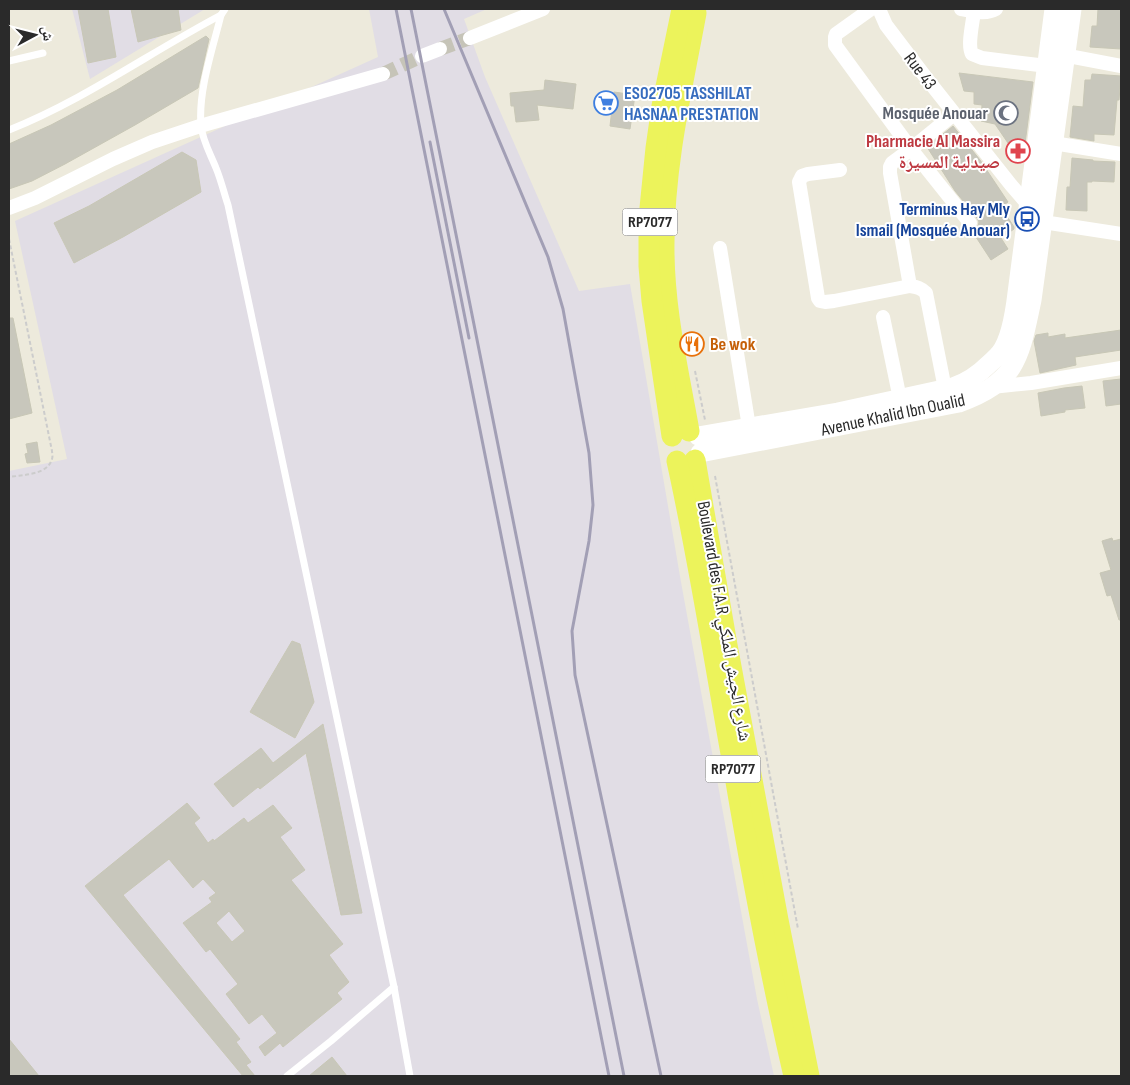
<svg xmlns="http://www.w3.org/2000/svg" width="1130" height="1085" font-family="'Sofia Sans Condensed','Noto Naskh Arabic',sans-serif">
<rect width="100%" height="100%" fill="#edeadc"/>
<g fill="#e1dde5">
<path d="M 72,9 L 205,9 L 90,79 Z"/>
<path d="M 369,9 L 487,9 L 464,19 L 485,77 L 579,291 L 630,284 L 681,582 L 757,999 L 774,1076 L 9,1076 L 9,471 L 67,459 L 15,221 L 378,57 Z"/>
</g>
<g fill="#c8c7bc" stroke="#c8c7b6" fill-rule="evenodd">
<path d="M 78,9 L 108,9 L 116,57 L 88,63 Z"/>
<path d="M 131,9 L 178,9 L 181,30 L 138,42 Z"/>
<path d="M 1098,9 L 1121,9 L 1121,49 L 1090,47 L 1092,26 L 1097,26 Z"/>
<path d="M 206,36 L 209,39 L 198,88 L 135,125 L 65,164 L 32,181 L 9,189 L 9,144 L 51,125 L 117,90 Z"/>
<path d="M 959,73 L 1033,82 L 1023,159 L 1010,158 L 1010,146 L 995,124 L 981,121 L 982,105 L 974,104 L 974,92 L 964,91 Z"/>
<path d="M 1092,74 L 1121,76 L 1119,100 L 1117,100 L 1114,135 L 1094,134 L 1094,141 L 1070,137 L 1073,106 L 1083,107 L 1085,80 L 1091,80 Z"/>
<path d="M 545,80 L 576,84 L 573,109 L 537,105 L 539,120 L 516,122 L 514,106 L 511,106 L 510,93 L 544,90 Z"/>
<path d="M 614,92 L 635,95 L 630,129 L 610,126 Z"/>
<path d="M 953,126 L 980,160 L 1008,202 L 1001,207 L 1014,227 L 1014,229 L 1001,238 L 1008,249 L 991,260 L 972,231 L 976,229 L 978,226 L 979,222 L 977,218 L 955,191 L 927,147 Z"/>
<path d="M 182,152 L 196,160 L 201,192 L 123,237 L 74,263 L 54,223 L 89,206 Z"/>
<path d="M 1072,158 L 1093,160 L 1093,161 L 1115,162 L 1114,182 L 1092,181 L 1092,182 L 1087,182 L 1087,211 L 1066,210 L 1067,187 L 1070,187 Z"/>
<path d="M 9,318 L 13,318 L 32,413 L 9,419 Z"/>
<path d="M 1121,330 L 1121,350 L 1075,357 L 1076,365 L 1040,373 L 1034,341 L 1036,335 L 1048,333 L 1048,337 L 1065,334 L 1065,338 Z"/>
<path d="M 1121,379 L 1121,404 L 1106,406 L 1103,381 Z"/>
<path d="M 1082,386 L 1085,408 L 1065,410 L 1065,412 L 1041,416 L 1038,393 L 1064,388 Z"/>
<path d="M 37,442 L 40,462 L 27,463 L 25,454 L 28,453 L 26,444 Z"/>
<path d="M 1112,538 L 1113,541 L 1121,539 L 1121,620 L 1119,620 L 1111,595 L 1107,596 L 1100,573 L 1111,570 L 1102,541 Z"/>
<path d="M 292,641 L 300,644 L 314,702 L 295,738 L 250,712 Z"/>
<path d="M 323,724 L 362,913 L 341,915 L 306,753 L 260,789 L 258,787 L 233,807 L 214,784 L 261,748 L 273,763 Z"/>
<path d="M 187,803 L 200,818 L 194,823 L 208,843 L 213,839 L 214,841 L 244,818 L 248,823 L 273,805 L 292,828 L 280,837 L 305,870 L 291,880 L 343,944 L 329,955 L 349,982 L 337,993 L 342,999 L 283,1047 L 280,1043 L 265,1056 L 259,1047 L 277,1033 L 262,1014 L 249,1024 L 226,994 L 238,984 L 210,949 L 206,952 L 183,923 L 212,902 L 209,898 L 216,893 L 203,879 L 193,888 L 169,859 L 123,895 L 240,1039 L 236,1042 L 251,1062 L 246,1065 L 255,1076 L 243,1076 L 85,886 ZM 229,911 L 245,931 L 232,942 L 216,923 Z"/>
<path d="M 9,1039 L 39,1076 L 9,1076 Z"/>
<path d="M 332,1057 L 347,1076 L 309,1076 Z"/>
</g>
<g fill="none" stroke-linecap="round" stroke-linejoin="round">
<g stroke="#c6c4b8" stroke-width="14" stroke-dasharray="14 7" stroke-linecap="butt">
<path d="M 440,49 L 470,38"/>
<path d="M 383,74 L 422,56"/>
</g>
<g stroke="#ccc" stroke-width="2" stroke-dasharray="4 2.5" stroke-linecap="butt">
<path d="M 9,239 L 52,451 C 52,453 53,456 52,459 C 48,475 22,475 9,477"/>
<path d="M 695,371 L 705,420"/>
<path d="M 715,476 L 798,929"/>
</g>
<g stroke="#fff" stroke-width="7">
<path d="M 225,9 L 221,15 C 213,48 198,91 201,125 C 202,140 211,155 216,168 C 221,180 224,193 228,205 L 394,987 L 410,1076"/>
<path d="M 9,61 L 43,53"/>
<path d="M 9,130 C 84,100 149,53 221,15"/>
<path d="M 287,1076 L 331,1041 L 394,987"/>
</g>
<g stroke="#fff" stroke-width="14">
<path d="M 871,9 L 836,34 L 835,37 L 835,45 L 911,149 L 970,223"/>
<path d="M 879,9 L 886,25 L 927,79 L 1011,185 L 1043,222 L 1121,234"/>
<path d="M 961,9 C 972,11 986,15 996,9"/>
<path d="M 974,11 C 973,22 967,45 972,54 L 982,58 L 1047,66"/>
<path d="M 470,38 L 543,9"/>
<path d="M 1058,54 L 1121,66"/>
<path d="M 422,56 L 440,49"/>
<path d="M 1053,143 L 1121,154"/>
<path d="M 840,170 L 808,174 L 802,176 L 799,182 L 818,298 L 820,301 L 825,302 L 834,301 L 910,286"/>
<path d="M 9,208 L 35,198 L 113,159 L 152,142 L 200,126 L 383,74"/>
<path d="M 720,248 L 749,427"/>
<path d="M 883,317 L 900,399"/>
<path d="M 992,387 L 1031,383 L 1121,368"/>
<path d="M 945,389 L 926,293 C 921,288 917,287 910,286 L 890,173 L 890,167 L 892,163 L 911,149 L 954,114"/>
</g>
<g stroke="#fff" stroke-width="19">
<path d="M 698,436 L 838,412 L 953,387 C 968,382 978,375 989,364 C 993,360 997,357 1000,353 C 1011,339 1015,310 1017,293 L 1054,9"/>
<path d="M 700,453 L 959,403 C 1018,382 1020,356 1032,300 L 1072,9"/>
</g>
<g stroke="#ecf35b" stroke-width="21">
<path d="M 689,431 C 678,369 663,306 664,242 C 664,165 682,89 696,13"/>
<path d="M 672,436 L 652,301 L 649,266 L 649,238 L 650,208 L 656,148 L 662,106 L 682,9"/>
<path d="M 695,460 L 727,645 L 778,920 L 809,1076"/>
<path d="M 677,461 C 700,565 716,671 735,776 C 752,877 771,977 794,1076"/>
</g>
<g stroke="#a29fb5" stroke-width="3">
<path d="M 396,9 L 609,1076"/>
<path d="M 411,9 L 624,1076"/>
<path d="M 444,9 L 548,257 L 563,309 L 589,453 L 593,505 L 589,541 L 572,631 L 575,675 L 661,1076"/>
<path d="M 430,142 L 469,338"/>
</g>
</g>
<defs>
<g id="supermarket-ring" transform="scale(1.25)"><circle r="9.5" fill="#fff" stroke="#3f7fe0" stroke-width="1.5"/><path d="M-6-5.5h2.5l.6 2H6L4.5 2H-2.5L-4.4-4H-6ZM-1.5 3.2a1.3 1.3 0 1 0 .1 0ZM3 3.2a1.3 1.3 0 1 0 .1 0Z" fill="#3f7fe0"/></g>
<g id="mosque-ring" transform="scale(1.25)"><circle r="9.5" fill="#fff" stroke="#6b7280" stroke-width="1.5"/><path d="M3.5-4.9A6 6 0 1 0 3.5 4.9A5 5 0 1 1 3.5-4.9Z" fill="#6b7280"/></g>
<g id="pharmacy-ring" transform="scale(1.25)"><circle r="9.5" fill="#fff" stroke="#e0444e" stroke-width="1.5"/><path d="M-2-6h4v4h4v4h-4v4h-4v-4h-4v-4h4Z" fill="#e0444e"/></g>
<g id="bus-ring" transform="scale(1.25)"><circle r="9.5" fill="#fff" stroke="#1a4fb4" stroke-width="1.5"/><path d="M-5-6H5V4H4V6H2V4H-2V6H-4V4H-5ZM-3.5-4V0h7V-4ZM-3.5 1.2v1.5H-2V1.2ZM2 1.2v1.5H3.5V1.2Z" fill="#1a4fb4"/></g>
<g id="restaurant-ring" transform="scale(1.25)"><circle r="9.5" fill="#fff" stroke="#e8710a" stroke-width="1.5"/><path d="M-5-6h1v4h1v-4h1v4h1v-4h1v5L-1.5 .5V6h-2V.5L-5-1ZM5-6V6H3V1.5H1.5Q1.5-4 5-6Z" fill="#e8710a"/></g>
</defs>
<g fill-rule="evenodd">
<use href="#supermarket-ring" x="606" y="103"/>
<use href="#mosque-ring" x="1006" y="113"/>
<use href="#pharmacy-ring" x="1018" y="151"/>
<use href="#bus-ring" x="1027" y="219"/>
<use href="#restaurant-ring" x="692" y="344"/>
</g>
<g text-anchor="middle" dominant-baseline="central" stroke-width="4" stroke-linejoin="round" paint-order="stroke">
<g fill="#fff" stroke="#6a6a6a" stroke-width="1">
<rect x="622.5" y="208.5" width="55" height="27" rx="4"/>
<rect x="705.5" y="755.5" width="55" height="27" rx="4"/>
</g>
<g font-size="16" font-weight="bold" fill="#2a2a2a">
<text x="650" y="222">RP7077</text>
<text x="733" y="769">RP7077</text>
</g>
<g font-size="18" fill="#2a2a2a" stroke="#fff">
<text transform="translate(920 71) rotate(53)">Rue 43</text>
<text transform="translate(893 415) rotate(-12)">Avenue Khalid Ibn Oualid</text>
<text transform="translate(724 621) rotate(80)">Boulevard des F.A.R شارع الجيش الملكي</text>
</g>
<g font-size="18" font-weight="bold" fill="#366cbe" stroke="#fff" text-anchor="start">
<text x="624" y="93">ES02705 TASSHILAT<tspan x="624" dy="21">HASNAA PRESTATION</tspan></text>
</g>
<g font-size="18" font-weight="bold" fill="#5b616d" stroke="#fff" text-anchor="end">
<text x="988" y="113">Mosquée Anouar</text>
</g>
<g font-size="18" font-weight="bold" fill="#be3a42" stroke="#fff" text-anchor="end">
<text x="1000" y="141">Pharmacie Al Massira<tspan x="1000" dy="21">صيدلية المسيرة</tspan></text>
</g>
<g font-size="18" font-weight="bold" fill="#164399" stroke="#fff" text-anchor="end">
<text x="1010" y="209">Terminus Hay Mly<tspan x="1010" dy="21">Ismail (Mosquée Anouar)</tspan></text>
</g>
<g font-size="18" font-weight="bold" fill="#c56008" stroke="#fff" text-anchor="start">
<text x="710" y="344">Be wok</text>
</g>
</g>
<rect width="1130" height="1085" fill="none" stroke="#2a2a2a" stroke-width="20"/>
<g transform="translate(35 35) rotate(83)" stroke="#ffffff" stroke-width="4" paint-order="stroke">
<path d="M0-4L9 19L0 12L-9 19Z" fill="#2a2a2a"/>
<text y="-8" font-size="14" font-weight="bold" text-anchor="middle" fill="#2a2a2a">ش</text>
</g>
</svg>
